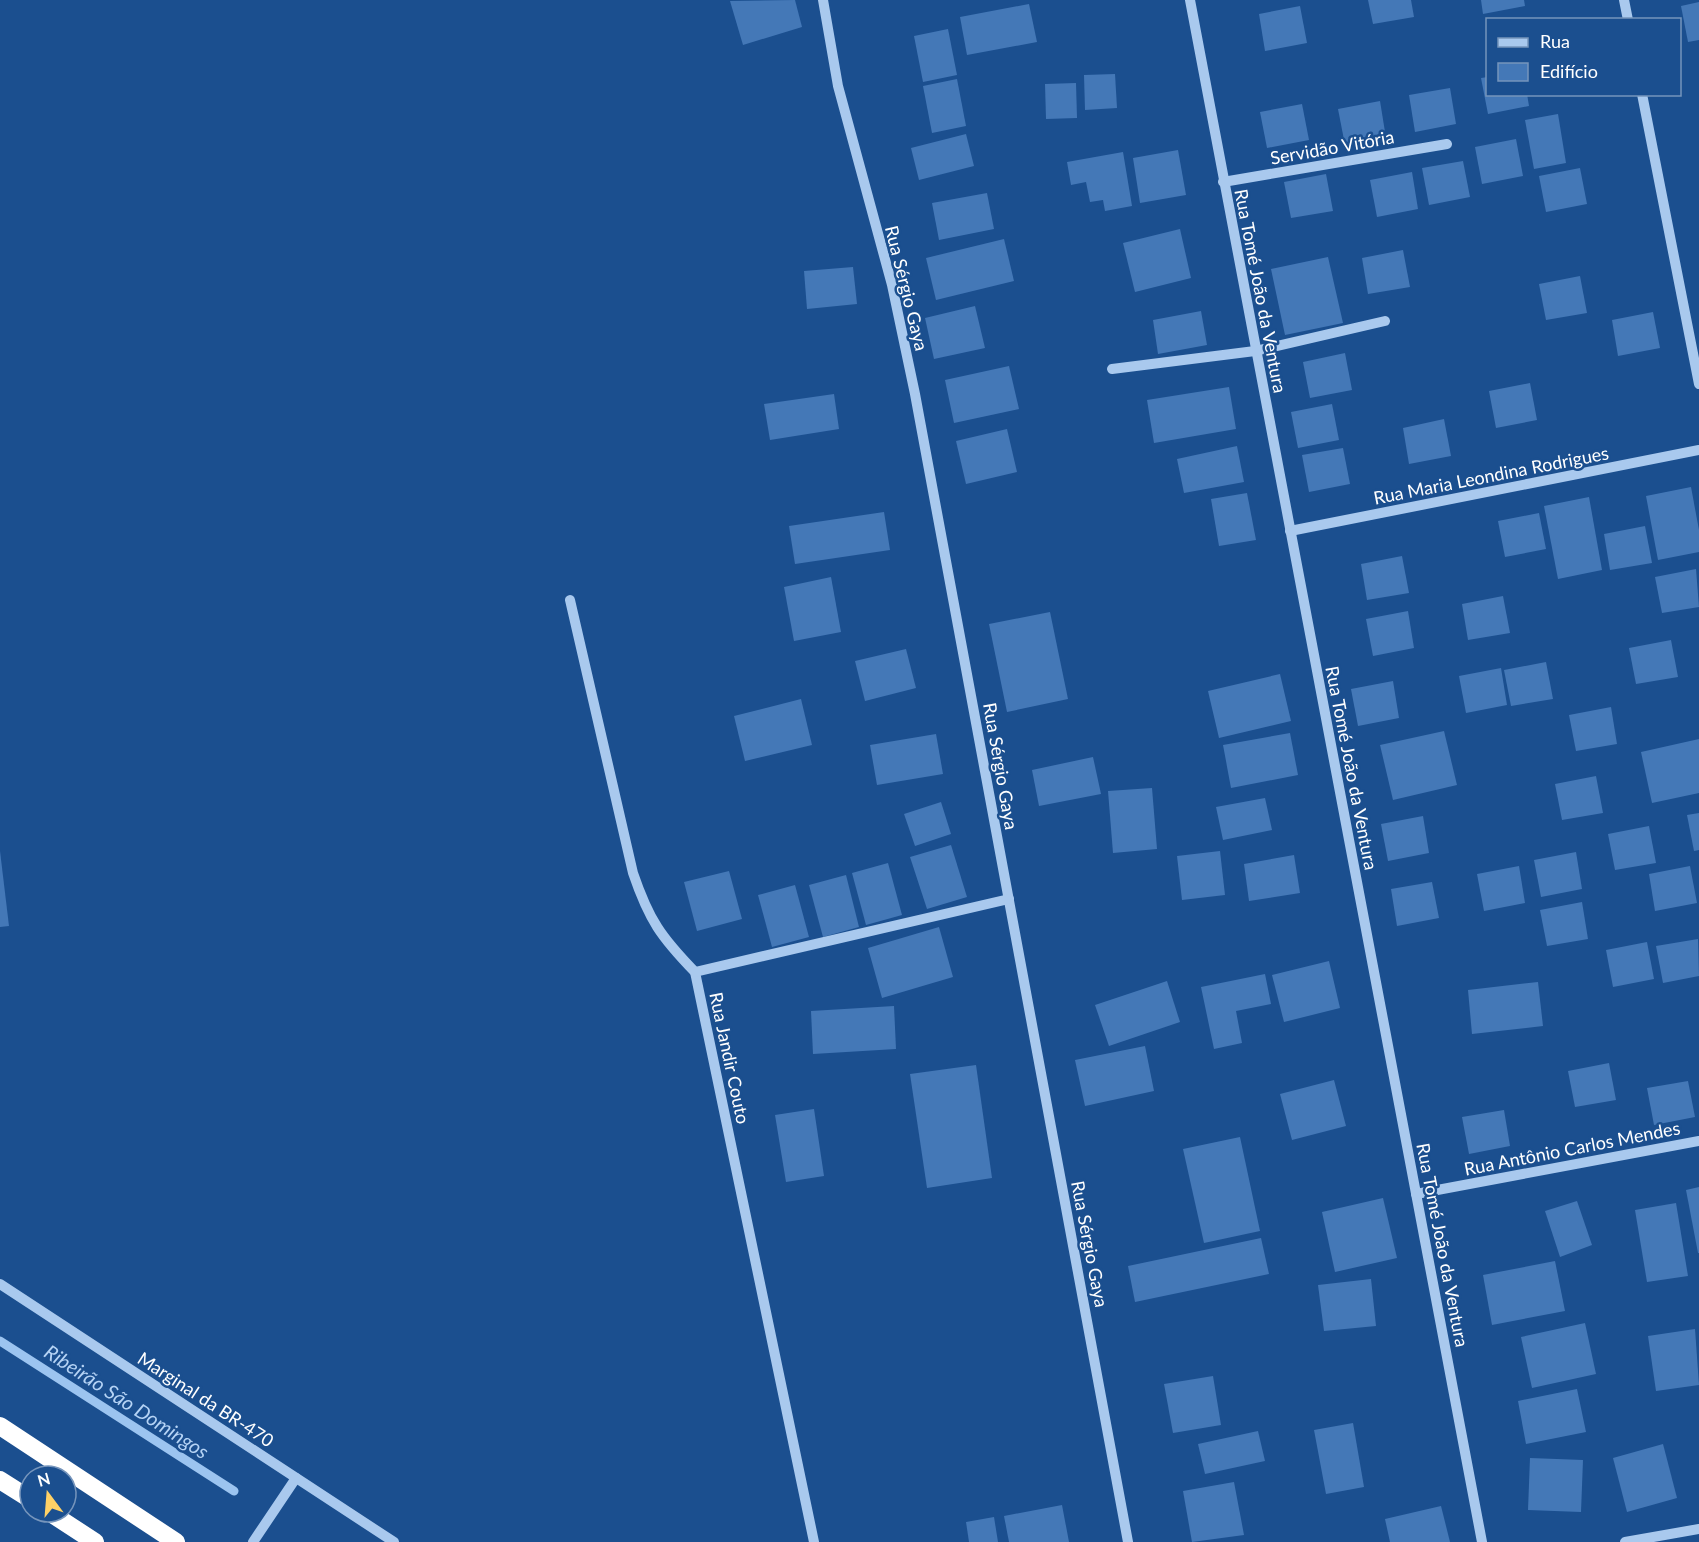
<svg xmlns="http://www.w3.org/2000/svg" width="1699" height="1542" font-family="Lato,sans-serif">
<rect width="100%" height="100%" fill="#1b4f8f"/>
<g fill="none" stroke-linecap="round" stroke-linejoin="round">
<path stroke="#9cc4f0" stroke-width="9" d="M 0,1341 L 234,1491"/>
</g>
<g fill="#4478b7">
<path d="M 795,0 L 802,27 L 743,45 L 730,1 Z"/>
<path d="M 1368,0 L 1411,0 L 1414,17 L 1373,24 Z"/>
<path d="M 1481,0 L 1524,0 L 1525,6 L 1483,14 Z"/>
<path d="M 1699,2 L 1699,40 L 1688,42 L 1681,6 Z"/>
<path d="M 1029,4 L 1037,42 L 967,55 L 960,17 Z"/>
<path d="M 1300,6 L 1307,43 L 1265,51 L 1259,14 Z"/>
<path d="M 948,29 L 957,75 L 923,82 L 914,36 Z"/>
<path d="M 1115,74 L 1117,108 L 1085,110 L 1084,75 Z"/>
<path d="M 1488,77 L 1488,94 L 1527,94 L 1529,106 L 1488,114 L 1481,78 Z"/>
<path d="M 957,79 L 966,126 L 932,133 L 923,86 Z"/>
<path d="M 1076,83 L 1077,118 L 1046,119 L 1045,84 Z"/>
<path d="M 1450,88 L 1456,124 L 1415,132 L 1409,95 Z"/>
<path d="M 1380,101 L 1386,138 L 1345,145 L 1338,109 Z"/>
<path d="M 1302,104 L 1309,140 L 1267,148 L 1260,112 Z"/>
<path d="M 1558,114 L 1566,163 L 1534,169 L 1525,120 Z"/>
<path d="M 966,134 L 974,166 L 919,180 L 911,148 Z"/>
<path d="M 1516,139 L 1523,176 L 1482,184 L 1475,147 Z"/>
<path d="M 1178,150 L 1186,195 L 1140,203 L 1133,158 Z"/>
<path d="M 1123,152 L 1132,206 L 1105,211 L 1103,200 L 1090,202 L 1086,182 L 1071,185 L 1067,162 Z"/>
<path d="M 1463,161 L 1470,197 L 1429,205 L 1422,168 Z"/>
<path d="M 1580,168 L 1587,204 L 1546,212 L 1539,176 Z"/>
<path d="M 1412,172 L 1418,209 L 1377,217 L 1370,180 Z"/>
<path d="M 1326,174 L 1333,211 L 1291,218 L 1284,182 Z"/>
<path d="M 987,193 L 994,229 L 939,240 L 932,203 Z"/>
<path d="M 1180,229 L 1191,278 L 1135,292 L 1123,243 Z"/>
<path d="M 1004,239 L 1014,281 L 936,300 L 926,258 Z"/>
<path d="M 1403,250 L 1410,287 L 1368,294 L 1362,258 Z"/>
<path d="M 1328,257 L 1343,323 L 1285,335 L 1271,269 Z"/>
<path d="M 853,267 L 857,304 L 807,309 L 804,271 Z"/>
<path d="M 1580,276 L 1587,313 L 1546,320 L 1539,284 Z"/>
<path d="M 975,306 L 985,348 L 934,359 L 925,318 Z"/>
<path d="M 1201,311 L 1207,345 L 1158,354 L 1153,320 Z"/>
<path d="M 1653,312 L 1660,348 L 1618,356 L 1612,320 Z"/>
<path d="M 1345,353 L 1352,390 L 1310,398 L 1303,362 Z"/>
<path d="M 1009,366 L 1019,409 L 954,423 L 945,380 Z"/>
<path d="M 1530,383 L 1537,420 L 1496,428 L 1489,391 Z"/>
<path d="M 1229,387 L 1236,429 L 1154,443 L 1147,400 Z"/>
<path d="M 834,394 L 839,429 L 770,440 L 764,404 Z"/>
<path d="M 1332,404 L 1339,440 L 1298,448 L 1291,412 Z"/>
<path d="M 1444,419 L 1451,456 L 1409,464 L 1403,428 Z"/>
<path d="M 1007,429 L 1017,472 L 966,484 L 956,441 Z"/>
<path d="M 1237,446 L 1244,482 L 1184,493 L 1177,459 Z"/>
<path d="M 1343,448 L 1350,484 L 1309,492 L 1302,455 Z"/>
<path d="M 1691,487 L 1699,530 L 1699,552 L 1658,560 L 1646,496 Z"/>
<path d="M 1247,493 L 1256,540 L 1219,546 L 1211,499 Z"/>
<path d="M 1589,497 L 1602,570 L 1558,579 L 1544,506 Z"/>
<path d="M 884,512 L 890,550 L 795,564 L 789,526 Z"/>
<path d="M 1539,513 L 1546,549 L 1505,557 L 1498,521 Z"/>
<path d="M 1645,526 L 1652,563 L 1610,570 L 1604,534 Z"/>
<path d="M 1402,556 L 1409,593 L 1367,600 L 1361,564 Z"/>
<path d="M 1696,569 L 1699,607 L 1662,613 L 1655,577 Z"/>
<path d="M 831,577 L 841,632 L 794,641 L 784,587 Z"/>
<path d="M 1503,596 L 1510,633 L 1468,640 L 1462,604 Z"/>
<path d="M 1408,611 L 1414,648 L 1373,656 L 1366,619 Z"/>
<path d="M 1050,612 L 1068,699 L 1007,712 L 989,624 Z"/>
<path d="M 1671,640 L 1678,677 L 1636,684 L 1629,648 Z"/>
<path d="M 906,649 L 916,688 L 865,701 L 855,661 Z"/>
<path d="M 1546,662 L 1553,699 L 1511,706 L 1504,670 Z"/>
<path d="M 1501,668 L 1507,705 L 1466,713 L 1459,676 Z"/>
<path d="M 1280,674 L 1291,721 L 1219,738 L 1208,691 Z"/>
<path d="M 1393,681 L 1399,718 L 1358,726 L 1351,689 Z"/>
<path d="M 801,699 L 812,745 L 745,761 L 734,716 Z"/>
<path d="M 1611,707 L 1617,744 L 1576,751 L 1569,715 Z"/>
<path d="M 1444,731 L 1457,785 L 1393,800 L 1380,745 Z"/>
<path d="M 1290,733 L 1298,775 L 1231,788 L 1223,745 Z"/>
<path d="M 936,734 L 943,774 L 877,785 L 870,745 Z"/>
<path d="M 1699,739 L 1699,793 L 1652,803 L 1641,752 Z"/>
<path d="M 1093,757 L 1101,794 L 1039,806 L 1032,770 Z"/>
<path d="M 1596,776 L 1603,813 L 1562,820 L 1555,784 Z"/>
<path d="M 1152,788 L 1157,849 L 1113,853 L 1108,791 Z"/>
<path d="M 1265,798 L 1272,830 L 1223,840 L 1216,807 Z"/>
<path d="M 941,802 L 951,834 L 915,846 L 904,814 Z"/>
<path d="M 1699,813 L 1699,850 L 1694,851 L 1687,815 Z"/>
<path d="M 1423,816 L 1429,853 L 1388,861 L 1381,824 Z"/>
<path d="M 1649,826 L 1656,863 L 1615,870 L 1608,834 Z"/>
<path d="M 951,845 L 967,897 L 927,909 L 910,857 Z"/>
<path d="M 0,851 L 9,926 L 0,927 Z"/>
<path d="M 1220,851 L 1225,895 L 1182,900 L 1177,856 Z"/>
<path d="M 1576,852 L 1582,889 L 1541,897 L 1534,860 Z"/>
<path d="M 1294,855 L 1300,893 L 1249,901 L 1244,864 Z"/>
<path d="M 888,863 L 902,915 L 866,925 L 852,873 Z"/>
<path d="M 1519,866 L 1525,903 L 1484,911 L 1477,874 Z"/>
<path d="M 1690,866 L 1697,903 L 1655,911 L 1649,874 Z"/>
<path d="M 729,871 L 742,919 L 697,931 L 684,882 Z"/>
<path d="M 846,875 L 859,927 L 823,937 L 809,885 Z"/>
<path d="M 1432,882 L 1439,918 L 1397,926 L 1391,889 Z"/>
<path d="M 795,885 L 809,937 L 772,947 L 758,895 Z"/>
<path d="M 1582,902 L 1588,939 L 1547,946 L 1540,910 Z"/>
<path d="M 939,927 L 953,977 L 882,998 L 868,948 Z"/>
<path d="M 1698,939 L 1699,976 L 1663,983 L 1656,946 Z"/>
<path d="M 1647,942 L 1654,979 L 1613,987 L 1606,950 Z"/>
<path d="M 1329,961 L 1340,1008 L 1284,1022 L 1272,975 Z"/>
<path d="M 1265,974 L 1271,1004 L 1236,1011 L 1242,1043 L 1214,1049 L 1201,987 Z"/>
<path d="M 1167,981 L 1180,1022 L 1109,1046 L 1095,1005 Z"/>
<path d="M 1538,982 L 1543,1026 L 1472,1034 L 1468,990 Z"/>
<path d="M 894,1006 L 896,1049 L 813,1054 L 811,1011 Z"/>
<path d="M 1145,1046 L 1154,1091 L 1085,1106 L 1075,1060 Z"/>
<path d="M 1609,1063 L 1616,1100 L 1575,1107 L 1568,1071 Z"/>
<path d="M 976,1065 L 992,1178 L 927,1188 L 910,1074 Z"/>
<path d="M 1334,1080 L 1346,1126 L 1292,1140 L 1280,1094 Z"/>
<path d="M 1688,1081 L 1695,1117 L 1654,1125 L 1647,1088 Z"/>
<path d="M 814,1109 L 824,1176 L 786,1182 L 775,1115 Z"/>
<path d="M 1504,1110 L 1510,1146 L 1469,1154 L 1462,1117 Z"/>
<path d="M 1240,1137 L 1260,1231 L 1204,1243 L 1183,1149 Z"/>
<path d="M 1699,1187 L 1699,1253 L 1698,1253 L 1686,1190 Z"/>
<path d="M 1383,1198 L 1397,1258 L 1335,1272 L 1322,1212 Z"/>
<path d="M 1577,1201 L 1592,1245 L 1560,1257 L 1545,1211 Z"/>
<path d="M 1676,1203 L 1688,1276 L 1647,1282 L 1635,1210 Z"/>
<path d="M 1261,1238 L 1269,1274 L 1135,1302 L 1128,1266 Z"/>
<path d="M 1555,1261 L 1565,1311 L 1492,1325 L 1483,1275 Z"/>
<path d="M 1371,1279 L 1376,1326 L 1324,1331 L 1318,1285 Z"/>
<path d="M 1585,1323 L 1596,1374 L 1532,1388 L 1521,1337 Z"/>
<path d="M 1695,1329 L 1699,1385 L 1656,1391 L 1648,1336 Z"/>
<path d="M 1213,1376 L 1221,1425 L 1173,1433 L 1164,1384 Z"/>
<path d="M 1577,1389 L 1586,1432 L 1526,1444 L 1518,1401 Z"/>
<path d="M 1353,1423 L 1364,1487 L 1326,1494 L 1314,1430 Z"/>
<path d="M 1258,1431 L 1265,1461 L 1205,1474 L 1198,1444 Z"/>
<path d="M 1663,1444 L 1677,1498 L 1627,1512 L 1613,1458 Z"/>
<path d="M 1530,1458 L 1583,1460 L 1581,1512 L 1528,1510 Z"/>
<path d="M 1234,1482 L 1244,1535 L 1192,1542 L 1183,1491 Z"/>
<path d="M 1062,1505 L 1069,1542 L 1009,1542 L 1004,1516 Z"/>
<path d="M 1441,1506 L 1450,1542 L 1390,1542 L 1385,1519 Z"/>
<path d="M 994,1517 L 998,1542 L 969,1542 L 966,1522 Z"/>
</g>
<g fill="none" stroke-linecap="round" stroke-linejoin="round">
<g stroke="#a9c9ee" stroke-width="10">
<path d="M 823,0 L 838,86 L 892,285 L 915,394 L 1128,1542"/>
<path d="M 1190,0 L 1482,1542"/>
<path d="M 1624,0 L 1628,20"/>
<path d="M 1642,94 L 1699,384"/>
<path d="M 1223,182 L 1447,144"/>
<path d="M 1112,369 L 1255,351 L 1385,321"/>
<path d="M 1290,531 L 1699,450"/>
<path d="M 570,600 L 633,873 C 649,920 661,937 695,972 L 814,1542"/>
<path d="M 695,972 L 1009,899"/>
<path d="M 1416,1194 L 1699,1141"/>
<path d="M 0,1284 L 394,1542"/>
<path d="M 253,1542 L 296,1478"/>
<path d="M 1625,1542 L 1699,1529"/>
</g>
<g stroke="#fff" stroke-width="18">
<path d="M 0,1426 L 176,1542"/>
<path d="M 0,1480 L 30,1499"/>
<path d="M 49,1512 L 95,1542"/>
</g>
</g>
<g text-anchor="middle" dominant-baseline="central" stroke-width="5" stroke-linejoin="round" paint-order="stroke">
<g font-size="18" fill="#fff" stroke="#1b4f8f">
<text transform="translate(1332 147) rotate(-10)">Servidão Vitória</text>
<text transform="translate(907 288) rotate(76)">Rua Sérgio Gaya</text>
<text transform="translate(1261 291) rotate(79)">Rua Tomé João da Ventura</text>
<text transform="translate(1491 475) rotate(-11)">Rua Maria Leondina Rodrigues</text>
<text transform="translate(1001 766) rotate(80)">Rua Sérgio Gaya</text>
<text transform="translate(1352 768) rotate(79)">Rua Tomé João da Ventura</text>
<text transform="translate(730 1058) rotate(78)">Rua Jandir Couto</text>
<text transform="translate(1572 1148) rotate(-11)">Rua Antônio Carlos Mendes</text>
<text transform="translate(1090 1244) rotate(79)">Rua Sérgio Gaya</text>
<text transform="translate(1443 1245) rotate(79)">Rua Tomé João da Ventura</text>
<text transform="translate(206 1399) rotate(33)">Marginal da BR-470</text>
</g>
<g font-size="20" font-style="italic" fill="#b5d3f5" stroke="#1b4f8f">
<text transform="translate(127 1401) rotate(33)">Ribeirão São Domingos</text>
</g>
</g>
<rect x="1486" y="18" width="195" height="78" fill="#1b4f8f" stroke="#7695bc" stroke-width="1.5"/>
<rect x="1498" y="38" width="30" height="9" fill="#a9c9ee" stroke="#7695bc" stroke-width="1.5"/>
<text x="1540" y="48" font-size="18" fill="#ffffff">Rua</text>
<rect x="1498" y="63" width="30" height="18" fill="#4478b7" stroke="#7695bc" stroke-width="1.5"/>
<text x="1540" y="78" font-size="18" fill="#ffffff">Edifício</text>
<g transform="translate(48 1494) rotate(344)"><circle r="28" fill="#1b4f8f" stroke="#7695bc" stroke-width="1.5"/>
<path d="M0-4.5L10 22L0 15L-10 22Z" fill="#ffd166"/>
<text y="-9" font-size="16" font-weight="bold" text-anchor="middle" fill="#ffffff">N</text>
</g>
</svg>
